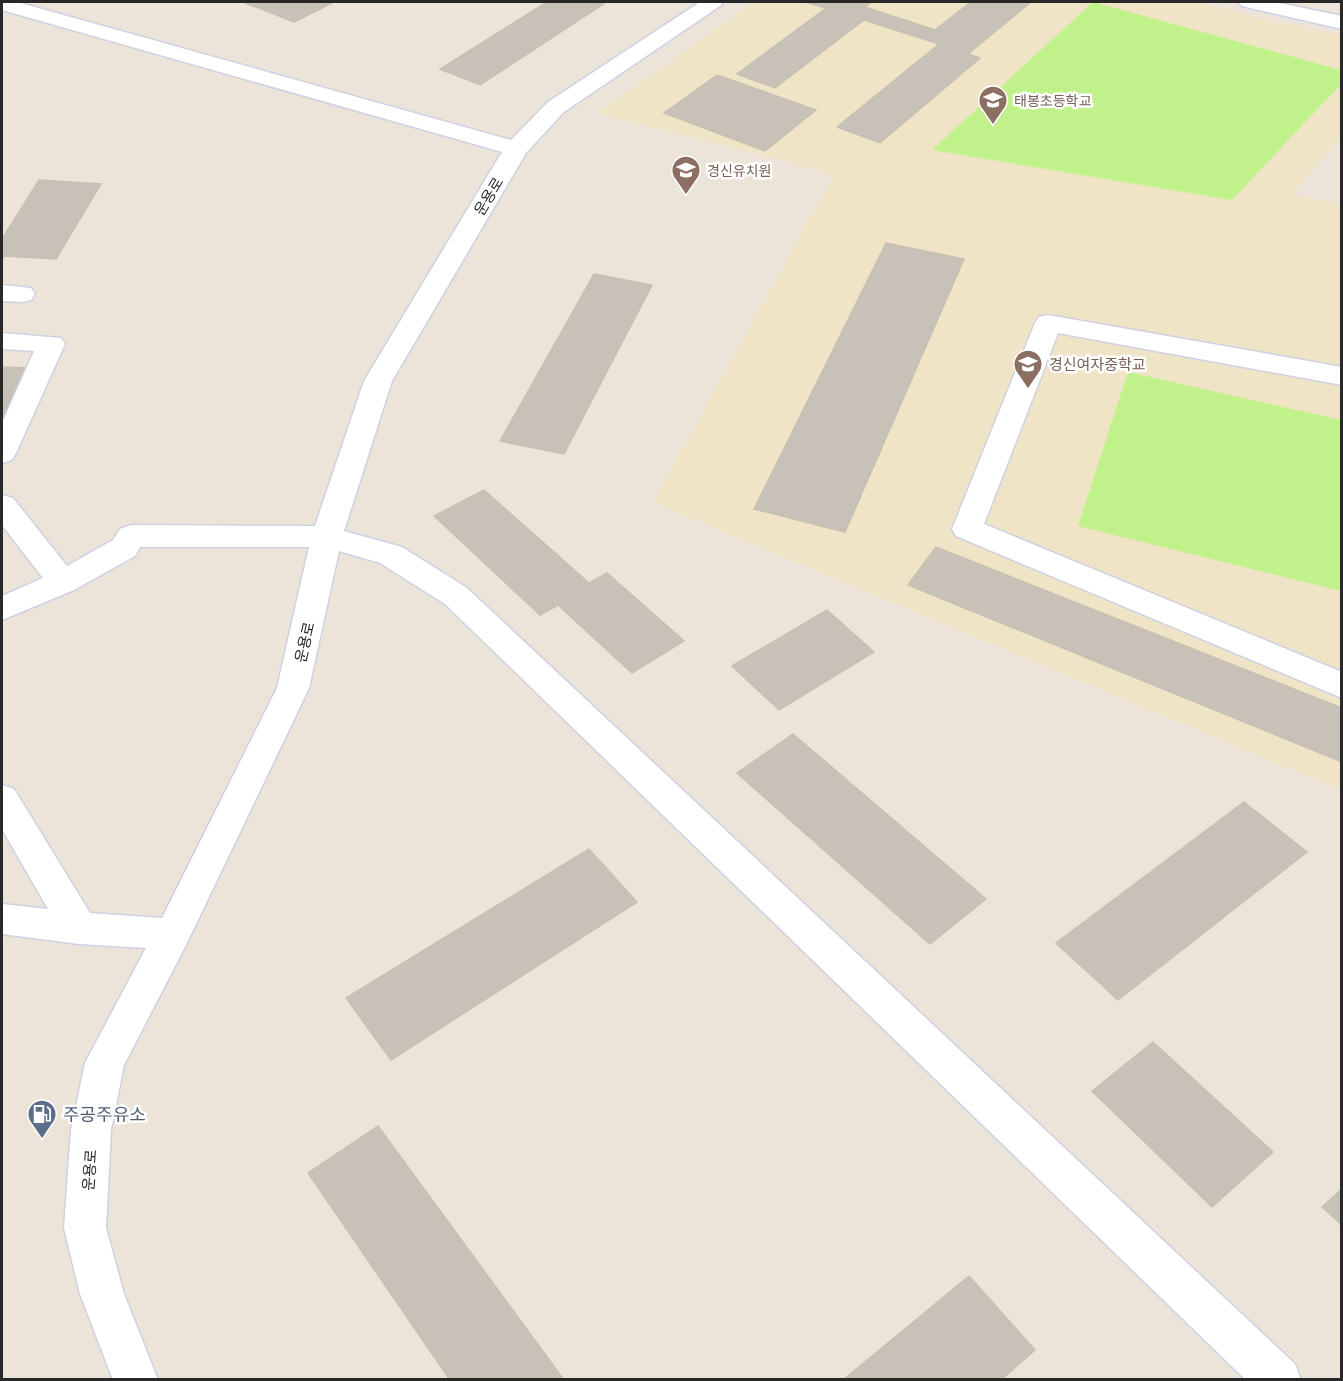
<svg xmlns="http://www.w3.org/2000/svg" width="1343" height="1381" font-family="'Open Sans','Noto Sans KR',sans-serif">
<rect width="100%" height="100%" fill="#ece4d8"/>
<path fill="#f0e4c6" d="M 754,2 L 1198,2 L 1272,21 L 1341,35 L 1341,136 L 1292,194 L 1341,204 L 1341,790 L 653,502 L 834,174 L 598,113 Z"/>
<g fill="#c1f18a">
<path d="M 1093,2 L 1341,70 L 1341,84 L 1232,200 L 932,150 Z"/>
<path d="M 1128,372 L 1341,420 L 1341,591 L 1078,526 Z"/>
</g>
<g fill="#c7c1b8" stroke="#c7c1b2" stroke-width="1.5">
<path d="M 243,2 L 334,2 L 294,22 Z"/>
<path d="M 547,2 L 605,3 L 480,85 L 440,69 Z"/>
<path d="M 811,2 L 872,2 L 865,7 L 935,30 L 971,2 L 1031,2 L 968,54 L 980,58 L 880,143 L 837,127 L 939,44 L 864,20 L 775,88 L 737,74 L 826,8 L 809,3 Z"/>
<path d="M 717,75 L 816,110 L 765,151 L 664,113 Z"/>
<path d="M 39,180 L 101,184 L 56,259 L 4,256 L 2,260 L 2,239 Z"/>
<path d="M 886,243 L 964,259 L 845,532 L 754,509 Z"/>
<path d="M 594,274 L 652,285 L 564,454 L 500,441 Z"/>
<path d="M 2,367 L 33,368 L 2,427 Z"/>
<path d="M 484,490 L 589,583 L 607,573 L 684,641 L 632,673 L 558,605 L 540,615 L 434,516 Z"/>
<path d="M 936,547 L 1342,708 L 1342,762 L 908,585 Z"/>
<path d="M 827,610 L 874,652 L 779,710 L 732,666 Z"/>
<path d="M 793,734 L 986,899 L 930,944 L 737,773 Z"/>
<path d="M 1244,802 L 1307,852 L 1118,1000 L 1056,943 Z"/>
<path d="M 589,849 L 637,902 L 391,1060 L 346,998 Z"/>
<path d="M 1153,1042 L 1273,1152 L 1212,1207 L 1092,1091 Z"/>
<path d="M 378,1126 L 564,1380 L 450,1380 L 308,1173 Z"/>
<path d="M 1342,1189 L 1342,1225 L 1322,1207 Z"/>
<path d="M 969,1276 L 1035,1350 L 1001,1380 L 843,1380 Z"/>
</g>
<g fill="none" stroke-linecap="round" stroke-linejoin="round">
<g stroke="#ced1e3" stroke-width="3">
<g id="minor">
<path d="M 2,2 L 17,2 L 511,140 L 548,102 L 700,2 L 723,2 L 720,6 L 564,112 L 526,153 L 392,381 L 344,531 L 402,547 L 467,588 L 1295,1364 L 1301,1380 L 1246,1380 L 445,604 L 380,563 L 339,551 L 309,688 L 186,945 L 124,1065 L 111,1130 L 106,1228 L 124,1294 L 158,1380 L 113,1380 L 80,1294 L 64,1228 L 71,1130 L 85,1063 L 146,948 L 79,944 L 2,934 L 2,904 L 48,909 L 2,829 L 2,785 L 14,789 L 90,913 L 162,918 L 277,688 L 309,547 L 140,547 L 135,556 L 74,590 L 2,620 L 2,596 L 43,578 L 2,525 L 2,495 L 13,498 L 67,566 L 113,540 L 120,529 L 131,525 L 315,526 L 364,381 L 502,152 L 2,10 Z"/>
<path d="M 1238,2 L 1275,2 L 1342,16 L 1342,29 L 1242,6 Z"/>
<path d="M 2,285 L 31,288 L 35,294 L 31,300 L 22,302 L 2,301 Z"/>
<path d="M 1048,315 L 1342,367 L 1342,385 L 1058,333 L 984,524 L 1342,672 L 1342,698 L 956,536 L 952,529 L 1035,323 L 1039,317 Z"/>
<path d="M 2,333 L 61,338 L 65,344 L 16,453 L 12,460 L 2,463 L 2,423 L 34,351 L 2,349 Z"/>
</g>
</g>
<use href="#minor" fill="#fff" fill-rule="evenodd"/>
</g>
<defs>
<g id="school-pin" transform="scale(1.5)"><path d="M0 17L-7.5 6A9.5 9.5 0 1 1 7.5 6Z" fill="#8d6e63" stroke="#fff"/><path d="M0-5L7-2L0 1L-7-2ZM-4 1L0 2.5L4 1V4Q0 6-4 4Z" fill="#fff"/></g>
<g id="fuel-pin" transform="scale(1.5)"><path d="M0 17L-7.5 6A9.5 9.5 0 1 1 7.5 6Z" fill="#5c6f8a" stroke="#fff"/><path d="M-5.5-6h7V0h2V4h1.3V-2.5L3-4.5l.8-.8L6-3V5H2.5V1h-1V6h-7ZM-4.2-4.7v3.2H.2V-4.7Z" fill="#fff"/></g>
</defs>
<g fill-rule="evenodd">
<use href="#school-pin" x="993" y="100"/>
<use href="#school-pin" x="686" y="170"/>
<use href="#school-pin" x="1028" y="364"/>
<use href="#fuel-pin" x="42" y="1114"/>
</g>
<g text-anchor="middle" dominant-baseline="central" stroke-width="5" stroke-linejoin="round" paint-order="stroke">
<g font-size="14" fill="#785e54" stroke="#fff" text-anchor="start">
<text x="1014" y="100">태봉초등학교</text>
<text x="707" y="170">경신유치원</text>
</g>
<g font-size="15" fill="#282828" stroke="#fff">
<text transform="translate(488 196) rotate(-59)">운용로</text>
<text transform="translate(304 642) rotate(-77)">운용로</text>
<text transform="translate(89 1170) rotate(-86)">운용로</text>
</g>
<g font-size="15" fill="#785e54" stroke="#fff" text-anchor="start">
<text x="1049" y="364">경신여자중학교</text>
</g>
<g font-size="18" fill="#4e5e75" stroke="#fff" text-anchor="start">
<text x="63" y="1114">주공주유소</text>
</g>
</g>
<rect width="1343" height="1381" fill="none" stroke="#282828" stroke-width="6"/>
</svg>
